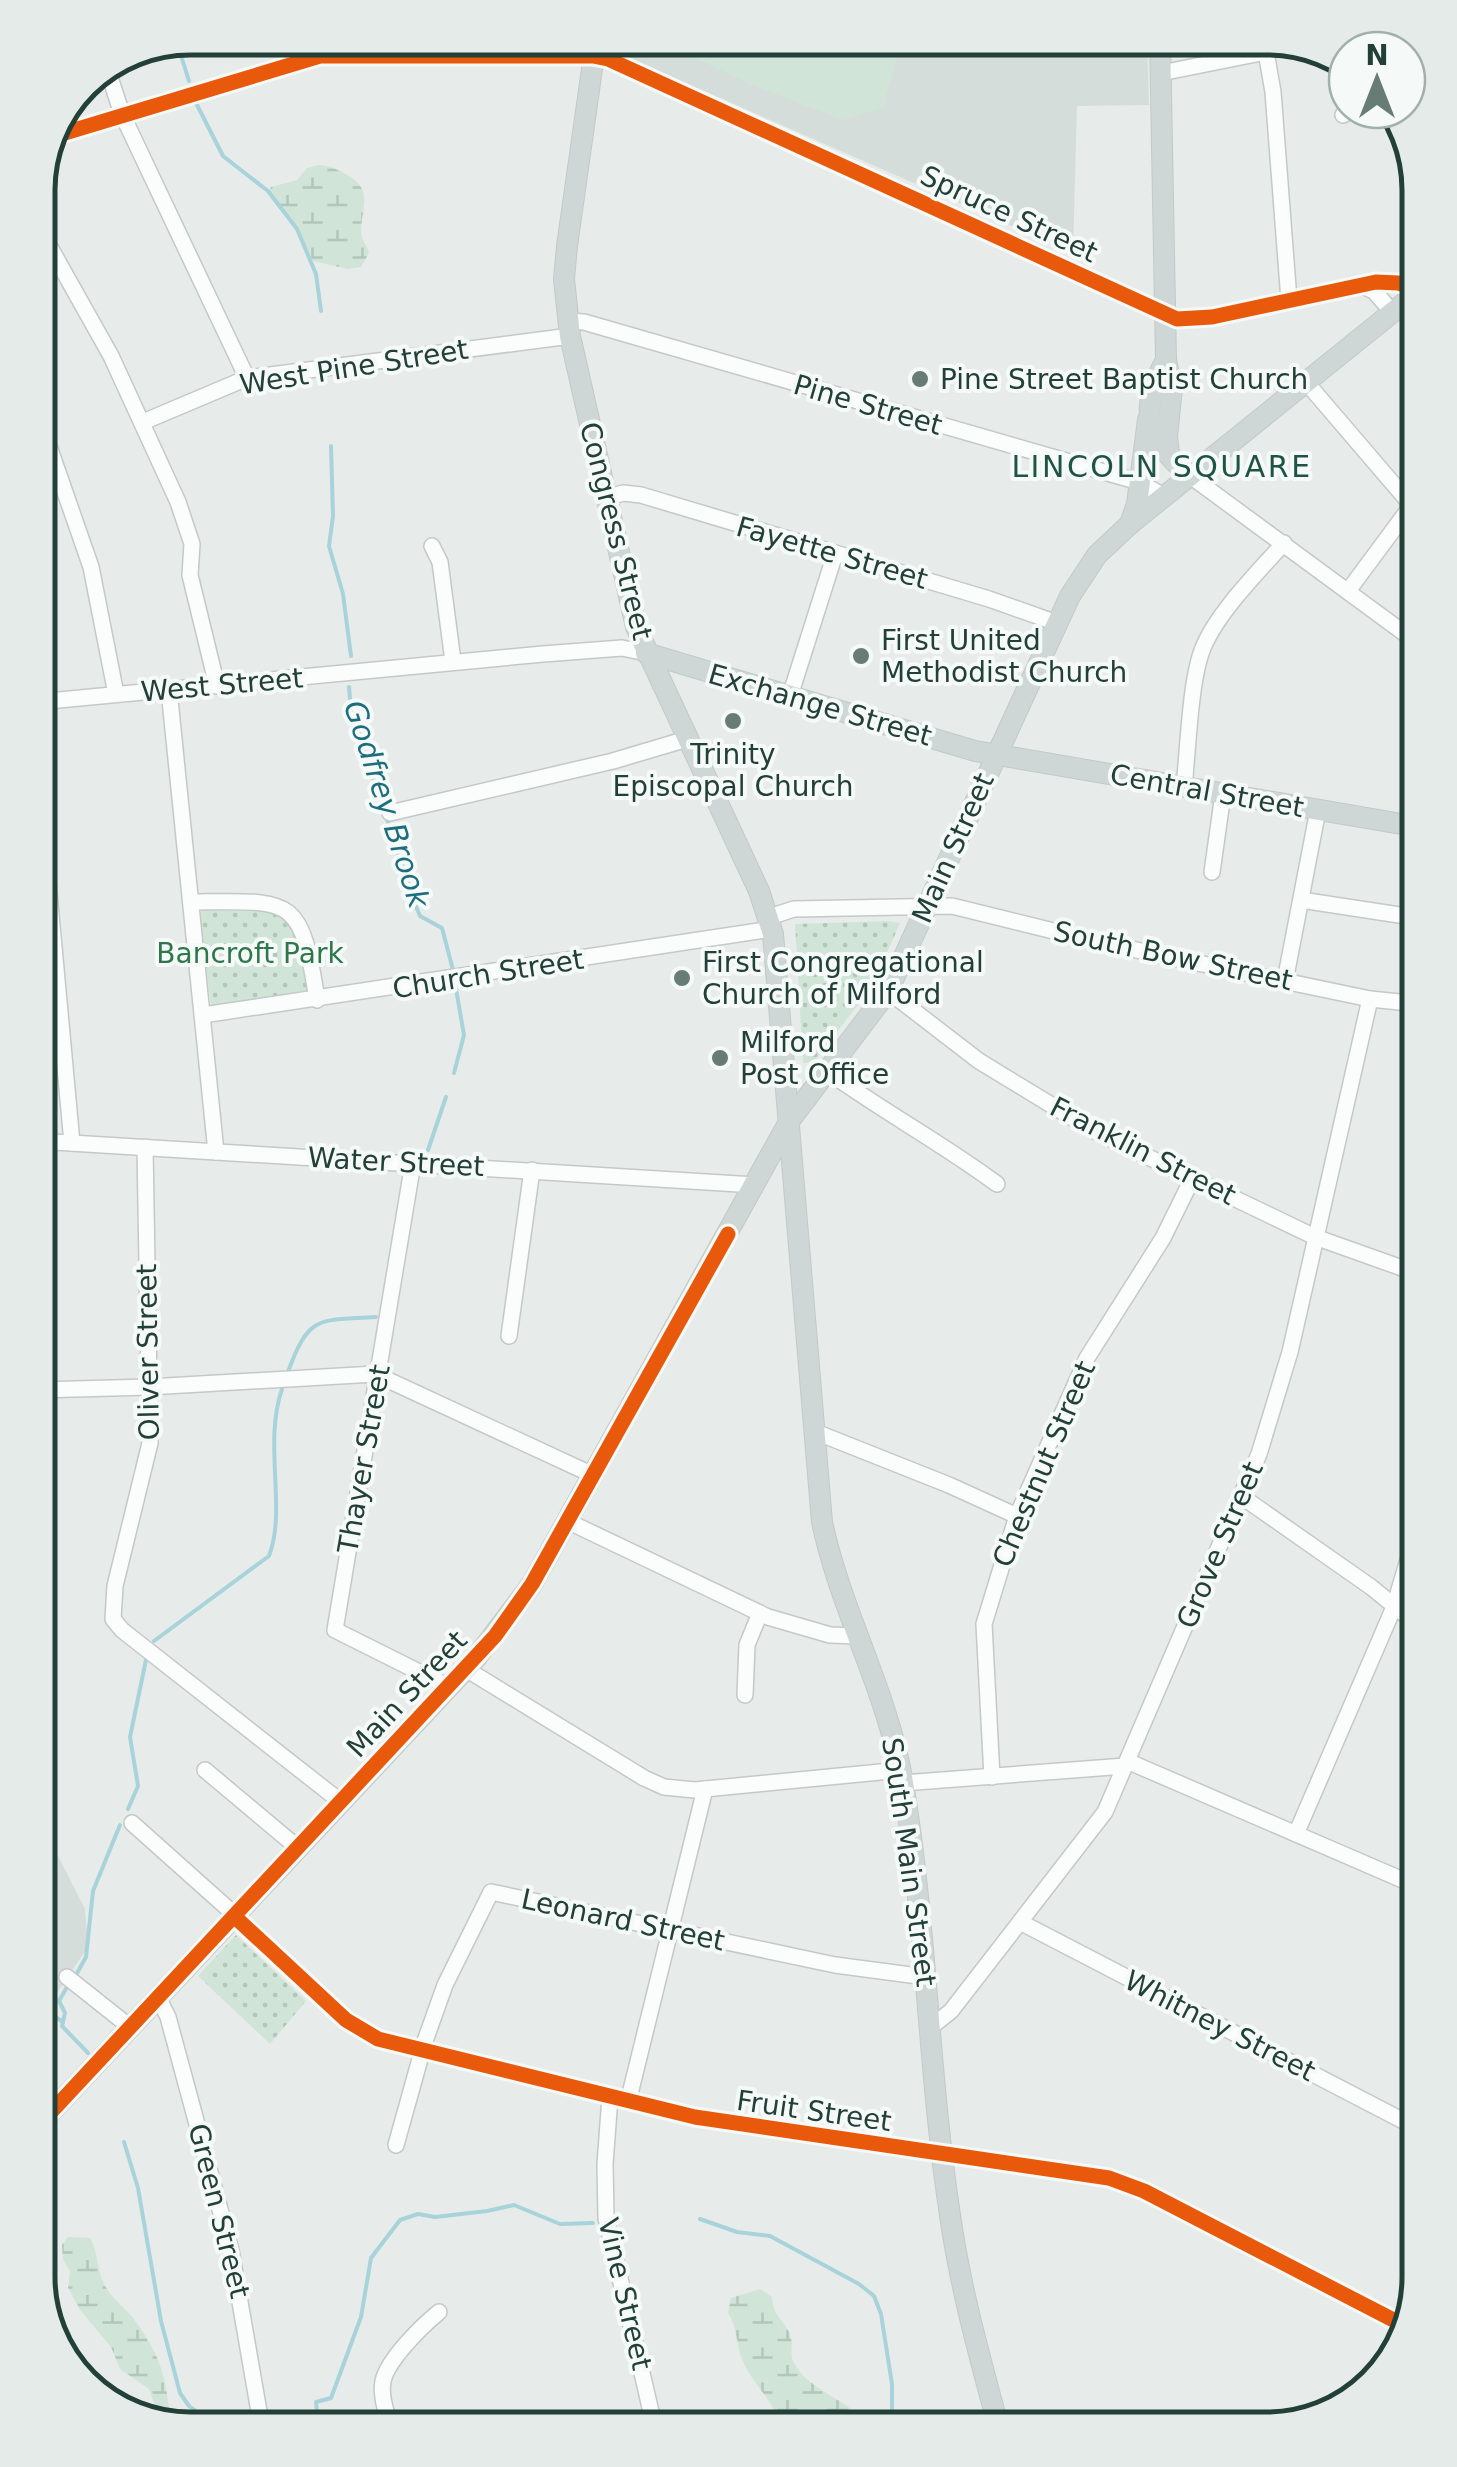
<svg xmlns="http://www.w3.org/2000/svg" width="1457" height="2467" font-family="'DejaVu Sans',sans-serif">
<defs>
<pattern id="wetland-marsh" width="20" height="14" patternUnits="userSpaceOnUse" patternTransform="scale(2.5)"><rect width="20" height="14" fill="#d0e5d7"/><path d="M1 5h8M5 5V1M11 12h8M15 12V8" fill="none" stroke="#b2c6b9"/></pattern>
<pattern id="park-dots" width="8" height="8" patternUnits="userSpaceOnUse" patternTransform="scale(2.5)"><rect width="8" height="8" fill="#d0e5d7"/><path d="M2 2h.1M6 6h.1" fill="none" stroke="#b2c6b9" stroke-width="1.8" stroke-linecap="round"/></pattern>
</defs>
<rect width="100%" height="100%" fill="#e7ecea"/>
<g fill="#d5ddda">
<path d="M 608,38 L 1147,38 L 1149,105 L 1077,106 L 1073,253 L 622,55 L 615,50 Z"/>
<path d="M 38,1791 L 56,1852 L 85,1909 L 87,1932 L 86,1950 L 46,2009 L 38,2004 Z"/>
</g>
<path fill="#d0e5d7" d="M 654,38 L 898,38 L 898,52 L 883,107 L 843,120 L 750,84 Z"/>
<g fill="url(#wetland-marsh)">
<path d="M 318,165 C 331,165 338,170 349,176 C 377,192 357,215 362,238 C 364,243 368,248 369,253 L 361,267 L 348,269 L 313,261 L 292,221 L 268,194 L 271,187 L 297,180 L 307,168 Z"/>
<path d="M 68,2237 L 90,2238 C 99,2254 97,2275 107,2289 C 114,2300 125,2308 133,2318 C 160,2354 166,2375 170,2418 L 155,2406 L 149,2389 L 120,2369 L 111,2347 L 80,2310 L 68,2288 L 70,2271 L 63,2260 L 62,2245 Z"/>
<path d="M 760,2289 L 772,2297 C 774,2321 787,2320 791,2338 C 793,2346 790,2354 793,2361 C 809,2395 856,2398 865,2429 L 780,2429 C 776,2401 752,2385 742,2359 C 736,2343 737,2327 728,2313 L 731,2298 Z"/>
</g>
<g fill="url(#park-dots)">
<path d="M 203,909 C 250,909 291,898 302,956 C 304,968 308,982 307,994 L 211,1005 L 199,917 Z"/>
<path d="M 888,921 L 900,923 L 873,985 L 814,1062 L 803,1063 L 795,924 Z"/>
<path d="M 236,1935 L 306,2001 L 270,2044 L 198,1976 Z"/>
</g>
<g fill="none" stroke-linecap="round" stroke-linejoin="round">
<g stroke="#a8d3da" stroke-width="4">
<path d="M 177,43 L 189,81"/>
<path d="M 195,101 L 223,156 L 268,191 L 297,229 L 316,274 L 321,311"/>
<path d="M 331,446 L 333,516 L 329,546 L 343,594 L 351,656"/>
<path d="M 349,687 L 351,710 L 415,904 L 420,916 L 442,928 L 453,970"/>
<path d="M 454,1073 L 464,1035 L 456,989"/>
<path d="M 428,1150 L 446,1097"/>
<path d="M 288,1372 C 309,1313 320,1321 376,1317"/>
<path d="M 154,1641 L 269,1556 C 287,1509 263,1444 282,1389"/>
<path d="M 128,1809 L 138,1786 L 130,1737 L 147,1655"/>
<path d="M 76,1975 L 86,1957 L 93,1891 L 120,1825"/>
<path d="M 67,1987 L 59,2001 L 65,2013 L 62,2026 L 88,2053"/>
<path d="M 38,2005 L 63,2022"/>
<path d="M 124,2142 L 138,2188 L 161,2321 L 180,2393 L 189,2406 L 200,2414 L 226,2420 L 250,2421"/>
<path d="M 700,2219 L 737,2232 L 770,2236 L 859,2284 L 874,2296 L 881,2314 L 892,2384 L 892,2429"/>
<path d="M 271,2419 L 312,2420 L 317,2412 L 316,2402 L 331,2398 L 361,2317 L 371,2258 L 400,2220 L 418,2214 L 435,2217 L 487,2211 L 514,2205 L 560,2224 L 593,2223"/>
</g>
<g stroke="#c4c9c7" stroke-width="18">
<g id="minor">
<path d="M 1266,52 L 1273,92 L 1289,300"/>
<path d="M 108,71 L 122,114 L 247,378"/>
<path d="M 1161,73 L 1266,52 L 1289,42"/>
<path d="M 1343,115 L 1351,110"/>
<path d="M 58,135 L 320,56 L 593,56 L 608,59 L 1177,319 L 1212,317 L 1376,282 L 1398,283 L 1419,289"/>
<path d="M 51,249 L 111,356 L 178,502 L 192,544 L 190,575 L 217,686"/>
<path d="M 1360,285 L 1374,291 L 1393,313"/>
<path d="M 568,321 L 584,322 L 1139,482 L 1164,496"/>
<path d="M 1306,382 L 1419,514"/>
<path d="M 143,422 L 247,378 L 570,336"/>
<path d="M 38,426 L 44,432 L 91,567 L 116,694"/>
<path d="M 1189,475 L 1419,644"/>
<path d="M 607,498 L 623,493 L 641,495 L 989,599 L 1057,623"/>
<path d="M 432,546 L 440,562 L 453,661"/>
<path d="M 1348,591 L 1411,506"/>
<path d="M 169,690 L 216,1152"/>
<path d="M 790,696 L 835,554"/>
<path d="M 38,702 L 543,654 L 622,648 L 646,653"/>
<path d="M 38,773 L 72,1143"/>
<path d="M 1184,787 C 1188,751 1190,679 1203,648 C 1217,613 1258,572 1284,543"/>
<path d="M 390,813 L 613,761 L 687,739"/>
<path d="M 1212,872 L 1223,794"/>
<path d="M 1301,900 L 1419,918"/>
<path d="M 191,902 C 292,901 301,894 317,1000"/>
<path d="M 769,917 L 794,909 L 952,906 L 1098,942 L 1370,999 L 1419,1004"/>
<path d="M 1285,981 L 1318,810"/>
<path d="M 888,991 L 979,1061 L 1094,1131 L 1315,1237 L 1419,1274"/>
<path d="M 203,1015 L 772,929"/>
<path d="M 827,1071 C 882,1111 942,1143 997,1184"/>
<path d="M 38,1141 L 755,1185"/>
<path d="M 145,1147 L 150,1443 L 115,1586 L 113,1619 L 122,1630 L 341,1802"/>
<path d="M 413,1163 L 335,1630 L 449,1687"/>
<path d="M 509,1336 L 532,1170"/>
<path d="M 38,1390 L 149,1387 L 375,1374 L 593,1475"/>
<path d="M 813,1431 L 949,1485 L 1017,1516"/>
<path d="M 1241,1496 L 1371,1587 L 1419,1626"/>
<path d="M 567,1521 L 768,1617 L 830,1635 L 859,1636"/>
<path d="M 466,1669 L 644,1778 L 664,1787 L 695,1790 L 901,1770"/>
<path d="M 745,1695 L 747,1645 L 760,1613"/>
<path d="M 1127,1761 L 1419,1887"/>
<path d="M 205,1770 L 298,1848"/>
<path d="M 992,1777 L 984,1624 L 1017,1516 L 1087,1358 L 1163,1238 L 1193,1177"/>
<path d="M 903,1783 L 1125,1766"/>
<path d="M 132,1823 L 235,1915"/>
<path d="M 1296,1834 L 1394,1607 L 1419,1523"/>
<path d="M 234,1916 L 346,2020 L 378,2039 L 695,2117 L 1109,2178 L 1144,2191 L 1405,2326"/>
<path d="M 1020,1922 L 1419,2129"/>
<path d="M 67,1977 L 130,2027"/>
<path d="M 158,1997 L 168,2017 L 231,2250 L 262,2429"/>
<path d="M 931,2027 L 951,2011 L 1105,1812 L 1259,1454 L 1290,1352 L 1370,999"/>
<path d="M 38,2089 L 55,2107"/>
<path d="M 610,2097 L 605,2164 L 606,2218 L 655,2429"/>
<path d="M 628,2102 L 705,1789"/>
<path d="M 396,2145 L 425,2041 L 445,1985 L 491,1892 L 835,1965 L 926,1977"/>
<path d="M 391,2429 C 387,2414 380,2396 383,2381 C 388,2359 422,2326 439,2312"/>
</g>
</g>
<g stroke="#c2cac8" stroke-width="22">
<g id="major">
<path d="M 590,38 L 592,69 L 567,246 L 564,279 L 570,336 L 636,627 L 759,891 L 773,934 L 822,1522 C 841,1612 888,1692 903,1783 C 927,1926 928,2072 950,2215 C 960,2287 980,2358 999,2429"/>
<path d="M 1160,38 L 1166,360 L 1172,388 L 1167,437 L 1169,453"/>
<path d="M 1166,360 C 1138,412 1146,438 1189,475"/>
<path d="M 1130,524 L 1137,504 L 1148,420"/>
<path d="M 646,653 L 975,751 L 1419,827"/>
<path d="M 38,2126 L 476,1658 L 532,1584 L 790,1120 L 888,991 L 1070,596 L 1097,555 L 1130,524 L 1419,291"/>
</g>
</g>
<use href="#minor" stroke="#fbfcfc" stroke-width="15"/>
<use href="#major" stroke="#ced7d5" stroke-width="20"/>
<g stroke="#f5faf8" stroke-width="21">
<g id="cycleway">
<path d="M 58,135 L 320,56 L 593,56 L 608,59 L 1177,319 L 1212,317 L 1376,282 L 1398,283 L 1419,289"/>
<path d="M 234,1916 L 346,2020 L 378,2039 L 695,2117 L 1109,2178 L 1144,2191 L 1405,2326"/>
<path d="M 38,2126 L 495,1636 L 532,1584 L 728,1234"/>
</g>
</g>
<use href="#cycleway" stroke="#e8590c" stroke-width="15"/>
</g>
<g fill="#687c76" stroke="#f5faf8" stroke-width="4">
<circle cx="920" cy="379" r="10"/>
<circle cx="861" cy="656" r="10"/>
<circle cx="733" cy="721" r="10"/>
<circle cx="682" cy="978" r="10"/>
<circle cx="720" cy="1058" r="10"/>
</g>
<g text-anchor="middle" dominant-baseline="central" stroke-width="8" stroke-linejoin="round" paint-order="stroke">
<g font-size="28" fill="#234038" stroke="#f5faf8">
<text transform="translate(1009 214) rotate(25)">Spruce Street</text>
<text transform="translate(354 367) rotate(-9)">West Pine Street</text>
<text transform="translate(868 405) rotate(16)">Pine Street</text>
<text transform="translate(616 531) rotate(76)">Congress Street</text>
<text transform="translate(832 553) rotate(16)">Fayette Street</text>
<text transform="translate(222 685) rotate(-5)">West Street</text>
<text transform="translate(820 705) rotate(16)">Exchange Street</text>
<text transform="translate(1207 791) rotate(10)">Central Street</text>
<text transform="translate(953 848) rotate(-66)">Main Street</text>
<text transform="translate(1173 956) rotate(12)">South Bow Street</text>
<text transform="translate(488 974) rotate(-9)">Church Street</text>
<text transform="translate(1143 1151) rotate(27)">Franklin Street</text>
<text transform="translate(396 1162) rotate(3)">Water Street</text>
<text transform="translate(148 1352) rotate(-91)">Oliver Street</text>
<text transform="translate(364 1459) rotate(-80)">Thayer Street</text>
<text transform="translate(1044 1464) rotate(-67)">Chestnut Street</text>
<text transform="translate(1220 1545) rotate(-67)">Grove Street</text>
<text transform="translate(407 1694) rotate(-47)">Main Street</text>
<text transform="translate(909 1862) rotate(82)">South Main Street</text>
<text transform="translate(623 1920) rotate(12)">Leonard Street</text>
<text transform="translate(1220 2026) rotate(27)">Whitney Street</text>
<text transform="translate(814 2111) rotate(8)">Fruit Street</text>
<text transform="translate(219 2211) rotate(76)">Green Street</text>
<text transform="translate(625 2294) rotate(77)">Vine Street</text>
</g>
<g font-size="28" fill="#234038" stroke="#f5faf8" text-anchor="start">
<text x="940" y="379">Pine Street Baptist Church</text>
<text x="881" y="640">First United<tspan x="881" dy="32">Methodist Church</tspan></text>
<text x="733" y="754" text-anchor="middle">Trinity<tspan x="733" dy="32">Episcopal Church</tspan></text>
<text x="702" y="962">First Congregational<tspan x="702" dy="32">Church of Milford</tspan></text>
<text x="740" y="1042">Milford<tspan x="740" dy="32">Post Office</tspan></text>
</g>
<g font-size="28" fill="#2d774a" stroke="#f5faf8">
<text x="250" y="953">Bancroft Park</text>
</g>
<g font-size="30" letter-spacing="2.5" fill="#1f5346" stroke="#f5faf8">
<text x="1162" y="466">LINCOLN SQUARE</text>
</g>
<g font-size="30" font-style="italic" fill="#1c6d7d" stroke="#f5faf8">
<text transform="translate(387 804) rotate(72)">Godfrey Brook</text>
</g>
</g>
<path d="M0 0H1457V2467H0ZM190 55H1267A135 135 0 0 1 1402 190V2277A135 135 0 0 1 1267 2412H190A135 135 0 0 1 55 2277V190A135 135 0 0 1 190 55Z" fill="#e4ebe9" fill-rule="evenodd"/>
<path fill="none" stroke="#234038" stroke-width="5" d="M190 55H1267A135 135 0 0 1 1402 190V2277A135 135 0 0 1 1267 2412H190A135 135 0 0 1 55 2277V190A135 135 0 0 1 190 55Z"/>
<g transform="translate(1377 80)"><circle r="48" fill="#f5faf8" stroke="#a1b0ab" stroke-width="2.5"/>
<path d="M0-8L18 38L0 25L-18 38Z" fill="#687c76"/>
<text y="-15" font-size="28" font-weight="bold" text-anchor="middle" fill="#234038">N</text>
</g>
</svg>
